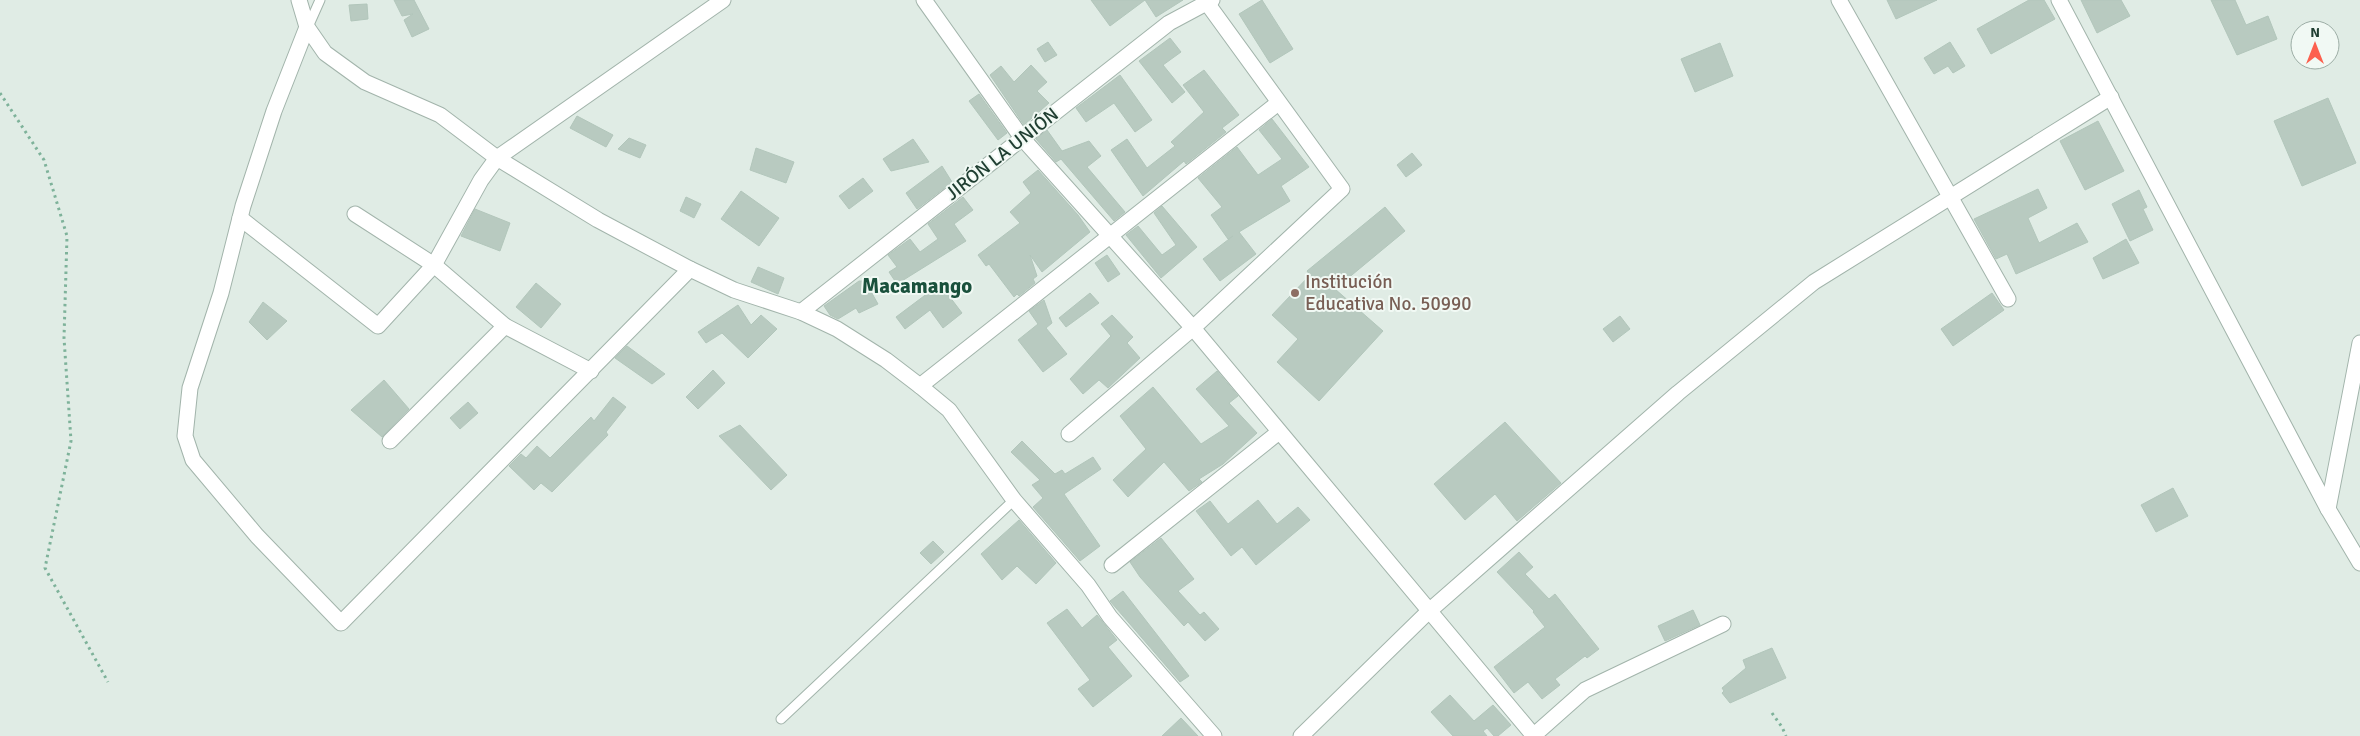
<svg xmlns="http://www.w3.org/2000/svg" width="2360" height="736" font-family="Signika,sans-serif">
<rect width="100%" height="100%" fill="#e0ece5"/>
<g fill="#b8cac0" stroke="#b2c6bb">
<path d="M 394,0 L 414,0 L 429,29 L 412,37 L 404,20 L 413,14 L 402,16 Z"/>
<path d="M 1091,0 L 1183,0 L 1156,17 L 1145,0 L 1110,26 Z"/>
<path d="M 1262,0 L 1293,49 L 1270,63 L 1239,14 Z"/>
<path d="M 1887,0 L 1937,0 L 1896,19 Z"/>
<path d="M 2029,0 L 2044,0 L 2055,19 L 1991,54 L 1977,29 Z"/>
<path d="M 2081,0 L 2121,0 L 2130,16 L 2097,33 Z"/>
<path d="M 2211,0 L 2235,0 L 2246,25 L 2268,16 L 2277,39 L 2237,55 Z"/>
<path d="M 367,4 L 368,19 L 351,21 L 349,5 Z"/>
<path d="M 1170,38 L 1181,52 L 1163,65 L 1185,92 L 1172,103 L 1139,61 Z"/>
<path d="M 1048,42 L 1057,55 L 1045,62 L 1037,49 Z"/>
<path d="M 1950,42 L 1965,66 L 1953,73 L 1948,66 L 1934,74 L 1924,58 Z"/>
<path d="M 1720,43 L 1733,76 L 1695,92 L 1681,59 Z"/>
<path d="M 1031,65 L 1047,82 L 1037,91 L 1049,103 L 1024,125 L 990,75 L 1001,66 L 1014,82 Z"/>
<path d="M 1204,70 L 1239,115 L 1222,128 L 1226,132 L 1186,164 L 1184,161 L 1143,196 L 1111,150 L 1127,139 L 1147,168 L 1175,146 L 1171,142 L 1204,112 L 1183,85 Z"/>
<path d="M 1120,75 L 1152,120 L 1135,132 L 1114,103 L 1086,122 L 1076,108 Z"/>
<path d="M 979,94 L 1007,133 L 998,140 L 969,101 Z"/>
<path d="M 2328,98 L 2356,163 L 2302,186 L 2274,121 Z"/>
<path d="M 577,116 L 613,135 L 606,147 L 570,128 Z"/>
<path d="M 1272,119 L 1309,167 L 1281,186 L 1290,201 L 1239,232 L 1256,254 L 1220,281 L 1203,259 L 1233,236 L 1228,239 L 1211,215 L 1222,207 L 1198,178 L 1237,147 L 1258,175 L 1282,159 L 1259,130 Z"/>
<path d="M 2098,121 L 2124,171 L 2085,190 L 2060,141 Z"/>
<path d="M 1047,130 L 1062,151 L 1089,141 L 1101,156 L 1087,167 L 1125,212 L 1114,221 L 1061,159 L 1056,162 L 1036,139 Z"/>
<path d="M 629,138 L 646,145 L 640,158 L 618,149 Z"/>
<path d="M 913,139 L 929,162 L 891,171 L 883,159 Z"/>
<path d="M 756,148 L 794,162 L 786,183 L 750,170 Z"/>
<path d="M 1412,153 L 1422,165 L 1406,177 L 1397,165 Z"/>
<path d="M 942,166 L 952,182 L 917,209 L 906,193 Z"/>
<path d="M 1038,170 L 1078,215 L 1090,232 L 1042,272 L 1030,255 L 1037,276 L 1033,279 L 1035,283 L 1019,296 L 1017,294 L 1014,297 L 989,264 L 986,266 L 978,255 L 1020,223 L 1010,212 L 1031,193 L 1023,182 Z"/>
<path d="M 863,178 L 873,191 L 849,209 L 839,196 Z"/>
<path d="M 2038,189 L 2047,208 L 2028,218 L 2039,243 L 2077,223 L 2088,242 L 2016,274 L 2007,254 L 1996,259 L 1974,219 Z"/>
<path d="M 2139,190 L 2147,207 L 2143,209 L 2153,230 L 2130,241 L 2112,204 Z"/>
<path d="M 741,191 L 779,218 L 759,246 L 721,219 Z"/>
<path d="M 686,197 L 701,204 L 694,218 L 680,211 Z"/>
<path d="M 963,197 L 973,210 L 954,224 L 966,241 L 897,284 L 889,272 L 897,267 L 888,255 L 910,239 L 920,252 L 938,239 L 928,224 Z"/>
<path d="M 1162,206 L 1197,247 L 1161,278 L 1126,235 L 1138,226 L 1162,255 L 1176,245 L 1154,213 Z"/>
<path d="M 1385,207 L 1405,231 L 1335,289 L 1383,331 L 1319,401 L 1277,362 L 1298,339 L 1272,315 L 1310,275 L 1307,271 Z"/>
<path d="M 475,209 L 510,223 L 500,251 L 461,236 Z"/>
<path d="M 2126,239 L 2139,263 L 2103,279 L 2093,258 Z"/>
<path d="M 1107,255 L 1120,274 L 1108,282 L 1095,263 Z"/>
<path d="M 758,267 L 784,278 L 778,294 L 751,282 Z"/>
<path d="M 859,281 L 865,281 L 878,304 L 859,313 L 856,308 L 838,319 L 830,315 L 824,306 Z"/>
<path d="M 536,283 L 561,304 L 541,328 L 516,307 Z"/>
<path d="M 940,284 L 962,313 L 943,328 L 930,310 L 905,329 L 896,317 Z"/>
<path d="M 1090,293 L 1099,303 L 1066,327 L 1059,318 Z"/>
<path d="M 1992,293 L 2004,310 L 1953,346 L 1941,329 Z"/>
<path d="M 1044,300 L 1052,323 L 1046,328 L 1067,354 L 1043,372 L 1018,340 L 1038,324 L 1029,311 Z"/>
<path d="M 263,302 L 287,321 L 267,340 L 249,322 Z"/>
<path d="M 738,305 L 751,325 L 761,315 L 777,329 L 748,358 L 722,333 L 706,343 L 698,332 Z"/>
<path d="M 1112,315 L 1133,337 L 1127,343 L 1140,358 L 1108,388 L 1099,380 L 1083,394 L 1070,379 L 1111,336 L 1101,324 Z"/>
<path d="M 1620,316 L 1630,329 L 1613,342 L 1603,329 Z"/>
<path d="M 627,346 L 665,374 L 652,384 L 615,358 Z"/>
<path d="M 713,370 L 725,383 L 698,409 L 686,397 Z"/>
<path d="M 1217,371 L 1238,396 L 1229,403 L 1257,433 L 1223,464 L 1199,479 L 1202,482 L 1189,491 L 1164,462 L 1128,497 L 1113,480 L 1146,449 L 1120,416 L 1153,387 L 1201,444 L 1229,426 L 1196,389 Z"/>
<path d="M 384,380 L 409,409 L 382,437 L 351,410 Z"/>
<path d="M 613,397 L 626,407 L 606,432 L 608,435 L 552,492 L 541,483 L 534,490 L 509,466 L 521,454 L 526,458 L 537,446 L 550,458 L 591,417 L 594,421 Z"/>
<path d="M 468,402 L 478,413 L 460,429 L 450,418 Z"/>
<path d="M 1505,422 L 1561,483 L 1517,521 L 1495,494 L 1465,520 L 1434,484 Z"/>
<path d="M 740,425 L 787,475 L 771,490 L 719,436 Z"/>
<path d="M 1022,441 L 1055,474 L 1062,470 L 1065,474 L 1093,457 L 1101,469 L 1064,494 L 1100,546 L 1080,561 L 1033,507 L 1043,498 L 1032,485 L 1040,480 L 1011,452 Z"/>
<path d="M 2173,488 L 2188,516 L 2156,532 L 2141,505 Z"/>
<path d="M 1258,500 L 1277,524 L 1298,507 L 1310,520 L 1256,565 L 1242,547 L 1231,556 L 1196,511 L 1210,501 L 1228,524 Z"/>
<path d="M 1019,520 L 1056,563 L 1036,584 L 1017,566 L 1002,580 L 981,554 Z"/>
<path d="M 1161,538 L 1194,579 L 1178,591 L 1200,615 L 1204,612 L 1219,629 L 1205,641 L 1188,622 L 1184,626 L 1140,577 L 1130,562 Z"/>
<path d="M 933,541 L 944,552 L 931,564 L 920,553 Z"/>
<path d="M 1519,552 L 1533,567 L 1525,574 L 1549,599 L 1555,594 L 1599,649 L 1587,658 L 1585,656 L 1555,679 L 1560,685 L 1542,699 L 1528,682 L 1514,693 L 1494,667 L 1545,627 L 1533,612 L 1534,611 L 1497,572 Z"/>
<path d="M 1123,591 L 1189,676 L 1180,682 L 1110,601 Z"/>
<path d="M 1067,609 L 1082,628 L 1097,615 L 1117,640 L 1108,647 L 1132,676 L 1093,707 L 1078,689 L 1090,680 L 1047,623 Z"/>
<path d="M 1693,610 L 1700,625 L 1665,641 L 1658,626 Z"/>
<path d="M 1772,648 L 1786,678 L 1730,703 L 1722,693 L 1724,691 L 1722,688 L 1746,668 L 1743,660 Z"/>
<path d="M 1450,695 L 1474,721 L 1493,705 L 1511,725 L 1498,736 L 1494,736 L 1487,728 L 1483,731 L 1487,736 L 1453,736 L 1431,712 Z"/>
<path d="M 1181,718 L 1198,736 L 1162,736 Z"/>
</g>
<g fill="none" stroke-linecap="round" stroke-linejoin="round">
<g stroke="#a2b4ab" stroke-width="11">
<g id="service">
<path d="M 308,27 L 320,0"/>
<path d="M 781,719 L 1014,500"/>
</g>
</g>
<g stroke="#a2b4ab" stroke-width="17">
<g id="minor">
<path d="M 924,0 L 1022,138 L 1193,328 L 1534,736"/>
<path d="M 1839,0 L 2008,299"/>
<path d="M 2059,0 L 2328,509 L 2360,563"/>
<path d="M 307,27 L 274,111 L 243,206 L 221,293 L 190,388 L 185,436 L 193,460 L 257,536 L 341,623 L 690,269"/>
<path d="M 355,214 L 434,265 L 505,326 L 591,371"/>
<path d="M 240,218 L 378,326 L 434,265 L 481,180 L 497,158 L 723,0"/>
<path d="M 801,312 L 1169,23 L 1212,0"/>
<path d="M 920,386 L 1278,103"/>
<path d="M 1069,434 L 1193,328 L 1342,189 L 1207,3"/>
<path d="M 390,441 L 505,326"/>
<path d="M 2328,509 L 2360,343"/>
<path d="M 1112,565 L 1279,432"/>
<path d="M 1301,736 L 1428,612 L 1678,393 L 1814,282 L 2111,97"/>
<path d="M 1533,736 L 1585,690 L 1723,624"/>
</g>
</g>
<g stroke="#a2b4ab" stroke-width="17">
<path id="tertiary" d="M 299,0 L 307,27 L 325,53 L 365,82 L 440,115 L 497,158 L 598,220 L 690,269 L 734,290 L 801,312 L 837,329 L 886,360 L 920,386 L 949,410 L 1014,500 L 1088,585 L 1110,617 L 1214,736"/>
</g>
<g stroke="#7eb29a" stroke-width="3" stroke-dasharray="2.5 4" stroke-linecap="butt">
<path d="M 0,93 L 44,160 L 67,236 L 64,338 L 71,441 L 45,568 L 108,682"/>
<path d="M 1772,713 L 1782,727 L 1786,736"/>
</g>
<use href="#service" stroke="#fff" stroke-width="9"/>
<use href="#minor" stroke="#fff" stroke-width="15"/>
<use href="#tertiary" stroke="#fff" stroke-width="15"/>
</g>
<circle fill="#8d6e63" stroke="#f1f9f4" stroke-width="2" cx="1295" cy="293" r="5"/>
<g text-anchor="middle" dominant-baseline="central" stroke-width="4" stroke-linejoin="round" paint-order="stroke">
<g font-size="19" fill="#1f3e31" stroke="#f1f9f4">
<text transform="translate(1002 154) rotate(-38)">JIRÓN LA UNIÓN</text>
</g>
<g font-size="19" fill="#785e54" stroke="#f1f9f4" text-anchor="start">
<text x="1305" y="282">Institución<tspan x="1305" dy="22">Educativa No. 50990</tspan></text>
</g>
<g font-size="21" font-weight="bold" fill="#1a513c" stroke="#f1f9f4">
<text x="917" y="286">Macamango</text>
</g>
</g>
<g transform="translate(2315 45)"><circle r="24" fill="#f1f9f4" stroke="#9daea6"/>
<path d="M0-4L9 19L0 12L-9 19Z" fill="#fc604e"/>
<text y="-8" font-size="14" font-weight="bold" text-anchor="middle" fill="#1f3e31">N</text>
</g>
</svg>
